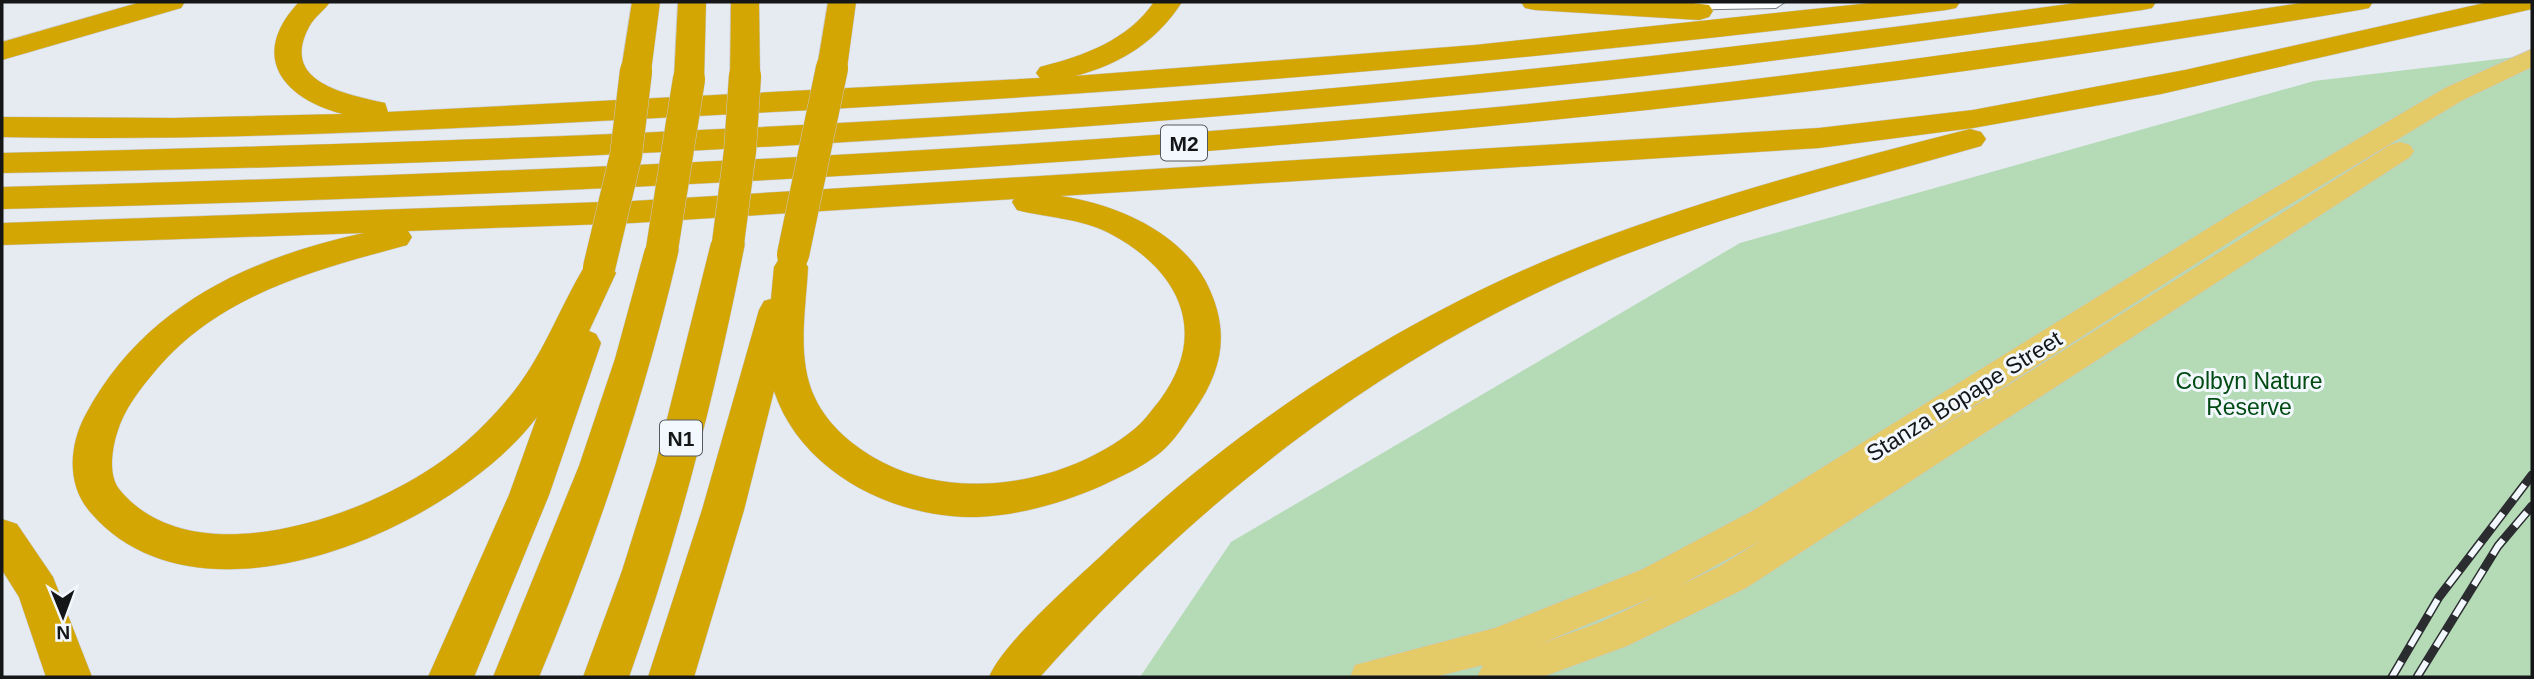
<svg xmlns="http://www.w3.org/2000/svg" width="2534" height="679" font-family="Helvetica,sans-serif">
<rect width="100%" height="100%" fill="#e6eaf1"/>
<path fill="#b4dbb6" d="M 2532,55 L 2532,677 L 1140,677 L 1231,542 L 1740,243 L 2314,81 Z"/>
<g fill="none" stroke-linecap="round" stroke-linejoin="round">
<g stroke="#7a7e84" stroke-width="2">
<path id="minor" d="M 1659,2 L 1785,2 L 1776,8 L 1667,10 L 1660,8 Z"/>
</g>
<g stroke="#c7c7c8" stroke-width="1">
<path id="major" d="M 2532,49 L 2532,67 L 2463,100 L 2264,220 L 1894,457 L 2390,145 L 2400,142 L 2410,145 L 2414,151 L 2410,157 L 1746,588 L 1627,646 L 1542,677 L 1477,677 L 1483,665 L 1434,677 L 1350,677 L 1355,665 L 1495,628 L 1643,569 L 1754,510 L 2244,206 L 2445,88 ZM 1762,540 L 1720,566 L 1679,586 ZM 1656,596 L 1601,622 L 1540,644 Z"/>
</g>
<g stroke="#c7c7c8" stroke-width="1">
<g id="highway">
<path d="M 141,2 L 185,2 L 181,8 L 2,60 L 2,42 Z"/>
<path d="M 299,2 L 330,2 C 324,11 314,17 309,27 C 279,83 347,94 385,103 L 388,112 L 1040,78 L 1036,73 L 1040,67 C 1084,56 1128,40 1154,2 L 1182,2 C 1156,42 1121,64 1075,76 L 1475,45 L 1880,2 L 1960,2 L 1956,8 L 1946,10 C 1537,62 1128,94 716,115 C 478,127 240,142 2,137 L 2,117 L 174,118 L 343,114 C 281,98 249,55 299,2 Z"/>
<path d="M 632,2 L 660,2 L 651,71 L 647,77 L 636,80 L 625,77 L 621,71 Z"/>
<path d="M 678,2 L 706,2 L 704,79 L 700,85 L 689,88 L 678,85 L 674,79 Z"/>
<path d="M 731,2 L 759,2 L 760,76 L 756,82 L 745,85 L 734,82 L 730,76 Z"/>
<path d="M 828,2 L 856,2 L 847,68 L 843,74 L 832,77 L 821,74 L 817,68 Z"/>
<path d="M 1521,2 L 1685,2 L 1709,5 L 1713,11 L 1709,17 L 1699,20 L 1535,10 L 1525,8 Z"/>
<path d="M 2083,2 L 2156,2 L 2152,8 L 2142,10 C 1964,35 1786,61 1607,80 C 1074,136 538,165 2,173 L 2,153 C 359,145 715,133 1071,109 C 1409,86 1747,48 2083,2 Z"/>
<path d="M 2307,2 L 2373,2 L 2369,8 L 2359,10 C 2163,42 1967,73 1770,96 C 1183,165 592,195 2,209 L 2,187 C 494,174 986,154 1476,109 C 1754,83 2031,45 2307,2 Z"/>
<path d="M 2489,2 L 2532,2 L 2532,9 L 2161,94 L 1973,128 L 1819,148 L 1060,196 C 1115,204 1179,231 1206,282 C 1230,329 1224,368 1194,411 C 1184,425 1174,441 1161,452 C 1143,467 1122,476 1101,486 C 1062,503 1020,515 978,517 C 895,519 801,473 774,391 L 744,510 L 694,677 L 648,677 L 702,510 L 759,310 L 764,301 L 771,299 L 774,267 L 779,259 L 791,255 L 803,259 L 808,267 C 806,309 796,359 815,398 C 828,426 855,448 882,462 C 958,502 1065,484 1132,431 C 1143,423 1151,411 1160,400 C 1211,331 1178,269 1109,233 C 1080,218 1048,218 1017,210 L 1012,202 L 1014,199 L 633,223 L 408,231 L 412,237 L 407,245 C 315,270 220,294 156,370 C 140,389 124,409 117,433 C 112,449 108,475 119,489 C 188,574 345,522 422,474 C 454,455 482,429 506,401 C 542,360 558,310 586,264 L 598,261 L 610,264 L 616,273 L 589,331 L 596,334 L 601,343 L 549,495 L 474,677 L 428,677 L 509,495 L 537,417 C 454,527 201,640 91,513 C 66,485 69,445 86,414 C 144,306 249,258 364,233 L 2,245 L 2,223 L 633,201 L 1819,128 L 1973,110 L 2185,70 Z"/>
<path d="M 1970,129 L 1981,132 L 1986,139 L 1981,146 C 1856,182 1727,213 1606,262 C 1385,353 1198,500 1040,677 L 989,677 C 1004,642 1072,583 1102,555 C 1239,423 1406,314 1584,245 C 1709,197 1840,162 1970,129 Z"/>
<path d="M 728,231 L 740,235 L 745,243 C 716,391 679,536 629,677 L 583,677 L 622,571 L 656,463 L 711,243 L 716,235 Z"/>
<path d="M 662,237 L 674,241 L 679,249 C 645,396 597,538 539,677 L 493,677 L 579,466 L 615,359 L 645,249 L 650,241 Z"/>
<path d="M 2,519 L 17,524 L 53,577 L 92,677 L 46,677 L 19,597 L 2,570 Z"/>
</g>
</g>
<use href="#minor" fill="#fff" fill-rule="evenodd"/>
<use href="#major" fill="#e5ca68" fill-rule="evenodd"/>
<use href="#highway" fill="#d4a603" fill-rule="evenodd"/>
<g stroke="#2a2c2f" stroke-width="9">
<g id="rail">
<path d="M 2392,677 L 2439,597 L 2532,475"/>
<path d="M 2417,677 L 2498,546 L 2532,506"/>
</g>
</g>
<use href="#rail" stroke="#f3f8fe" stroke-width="6" stroke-dasharray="18" stroke-linecap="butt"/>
<g stroke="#c7c7c8" stroke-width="33" stroke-linecap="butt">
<g id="highway-bridge">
<path d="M 728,243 L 740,151 L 745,76"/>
<path d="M 662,249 L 689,79"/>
<path d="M 793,255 L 832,68"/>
<path d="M 599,268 L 626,155 L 636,71"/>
</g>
</g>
<use href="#highway-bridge" stroke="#d4a603" stroke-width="32"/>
</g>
<g text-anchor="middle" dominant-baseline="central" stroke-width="6" stroke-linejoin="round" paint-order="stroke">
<g fill="#f3f8fe" stroke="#575a5d" stroke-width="2">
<rect x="1161" y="125.5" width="46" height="35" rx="5"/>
<rect x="660" y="420.5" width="42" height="35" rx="5"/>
</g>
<g font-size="21" font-weight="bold" fill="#141618">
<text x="1184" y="143">M2</text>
<text x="681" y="438">N1</text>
</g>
<g font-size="23" fill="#014b13" stroke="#f3f8fe">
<text x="2249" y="381">Colbyn Nature<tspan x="2249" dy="26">Reserve</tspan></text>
</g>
<g font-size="23" fill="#141618" stroke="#f3f8fe">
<text transform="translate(1964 396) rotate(-32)">Stanza Bopape Street</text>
</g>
</g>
<rect width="2534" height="679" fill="none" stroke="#141618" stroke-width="7"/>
<g transform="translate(63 616) rotate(179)" stroke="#f3f8fe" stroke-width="5" paint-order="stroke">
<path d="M0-5L12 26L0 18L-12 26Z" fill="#141618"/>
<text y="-10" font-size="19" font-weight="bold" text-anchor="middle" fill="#141618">N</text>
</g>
</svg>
